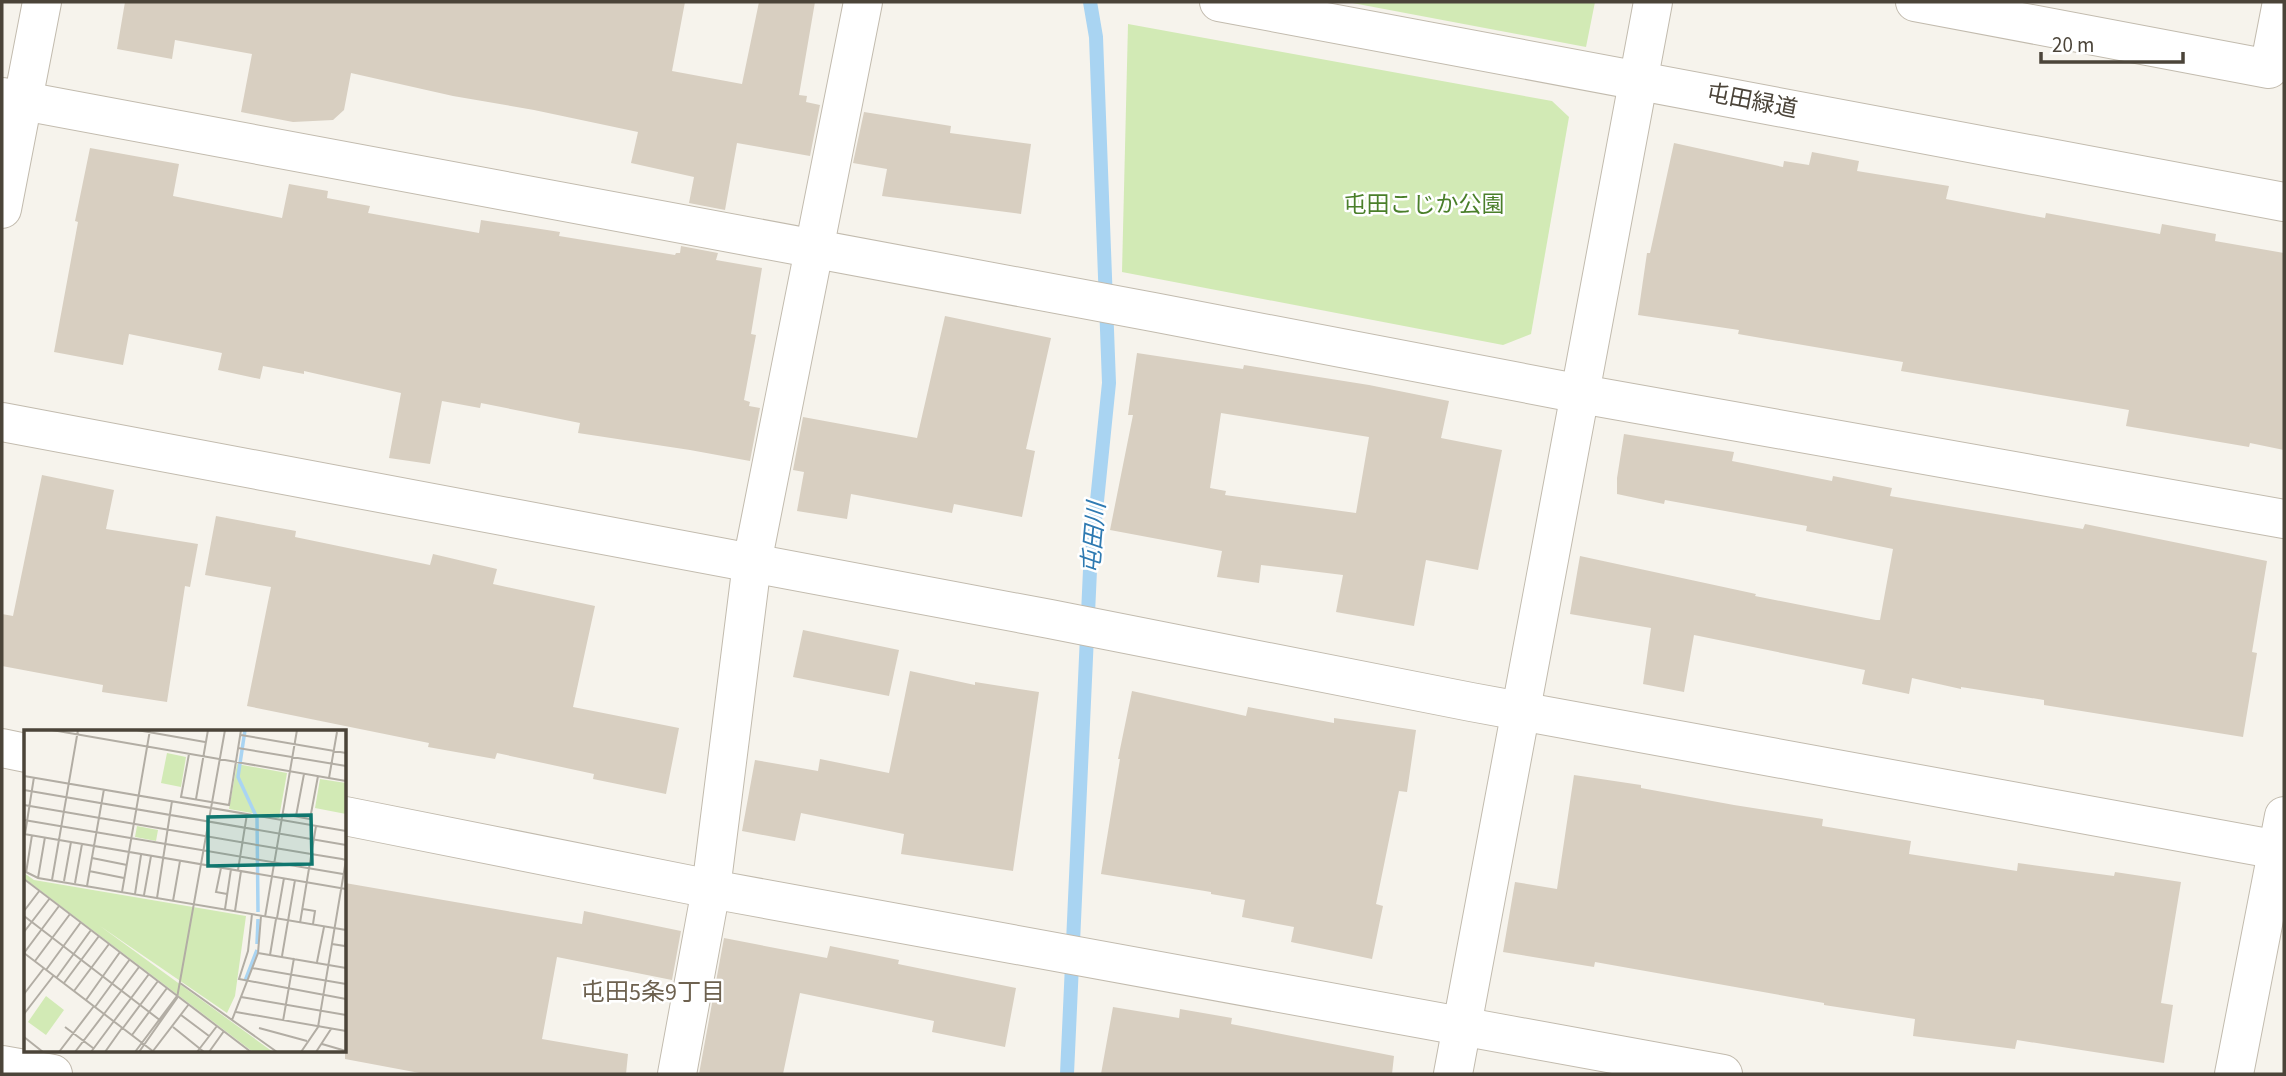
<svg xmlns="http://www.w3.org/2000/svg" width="2286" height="1076" font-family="'Source Sans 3','Noto Sans JP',sans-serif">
<rect width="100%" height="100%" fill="#f6f3ec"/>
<g fill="#d2eab5">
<path d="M 1347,2 L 1595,2 L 1586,47 Z"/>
<path d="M 1128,24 L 1552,101 L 1569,117 L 1531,334 L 1503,345 L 1122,272 Z"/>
</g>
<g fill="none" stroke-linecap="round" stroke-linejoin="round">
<path stroke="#a9d4f2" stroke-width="14" d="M 1067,1074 L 1090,570 L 1109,383 L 1096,37 L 1090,2"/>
</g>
<g fill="#d8cfc1" fill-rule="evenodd">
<path d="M 125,2 L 685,2 L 672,71 L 742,84 L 759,2 L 815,2 L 799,95 L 807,96 L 806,102 L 820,105 L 810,156 L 737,143 L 725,210 L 689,203 L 694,177 L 631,163 L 638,132 L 534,110 L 453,96 L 351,73 L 344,110 L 333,120 L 293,122 L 241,112 L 252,54 L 175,40 L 172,59 L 117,49 Z"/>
<path d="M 864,112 L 951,126 L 950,133 L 1031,144 L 1021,214 L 882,196 L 887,169 L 853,163 Z"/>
<path d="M 1674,143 L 1783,167 L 1784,161 L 1809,165 L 1812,152 L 1859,161 L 1857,171 L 1949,186 L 1946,199 L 2045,218 L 2046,213 L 2160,234 L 2162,224 L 2216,234 L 2215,241 L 2284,253 L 2284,450 L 2250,443 L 2249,447 L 2126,426 L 2129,410 L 1901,371 L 1903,362 L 1738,334 L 1739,330 L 1638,315 L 1647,253 L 1650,253 Z"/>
<path d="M 90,148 L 179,164 L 173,196 L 282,218 L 289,184 L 328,191 L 327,198 L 370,206 L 368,213 L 479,233 L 481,220 L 560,232 L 559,236 L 675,255 L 676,253 L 680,253 L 681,246 L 718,253 L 716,260 L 762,268 L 751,334 L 756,335 L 744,400 L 750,402 L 749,406 L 760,408 L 750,461 L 690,450 L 578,433 L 580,423 L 481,403 L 480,408 L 442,401 L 430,464 L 389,458 L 401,393 L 304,371 L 304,374 L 263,366 L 260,379 L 218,370 L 222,353 L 129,334 L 123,365 L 54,352 L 78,222 L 75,221 Z"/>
<path d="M 945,316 L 1051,338 L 1026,449 L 1035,451 L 1022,517 L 954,504 L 952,513 L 851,494 L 847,519 L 797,511 L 804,472 L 793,470 L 803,417 L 917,438 Z"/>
<path d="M 1137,353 L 1243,369 L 1244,365 L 1369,385 L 1449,401 L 1441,438 L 1502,450 L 1478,570 L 1426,560 L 1414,626 L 1336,612 L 1343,575 L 1261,565 L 1259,583 L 1217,577 L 1222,551 L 1110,530 L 1133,415 L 1128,415 ZM 1221,413 L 1369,437 L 1356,513 L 1225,495 L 1226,491 L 1210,488 Z"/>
<path d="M 1624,434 L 1734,452 L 1732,461 L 1832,481 L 1833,476 L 1892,488 L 1890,496 L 2083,529 L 2085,524 L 2267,561 L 2252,652 L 2257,653 L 2243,737 L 2044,705 L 2044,700 L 1961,687 L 1961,689 L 1912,678 L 1909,694 L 1862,684 L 1865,670 L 1694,635 L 1684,692 L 1643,684 L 1651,628 L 1570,614 L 1580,556 L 1756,594 L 1755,596 L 1876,620 L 1880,620 L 1893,549 L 1806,531 L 1807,526 L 1665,500 L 1664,504 L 1617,494 L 1617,478 Z"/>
<path d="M 42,475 L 114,490 L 106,529 L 198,544 L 190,587 L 185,586 L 167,702 L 102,692 L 103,685 L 2,666 L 2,614 L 13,616 Z"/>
<path d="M 216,516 L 296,531 L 295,537 L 430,565 L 433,554 L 497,569 L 493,584 L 595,606 L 573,707 L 679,728 L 666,794 L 593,779 L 594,774 L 497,753 L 495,759 L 428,747 L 429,743 L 247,706 L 271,587 L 205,575 Z"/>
<path d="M 803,630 L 899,650 L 889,696 L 793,677 Z"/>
<path d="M 910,671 L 975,685 L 975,682 L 1039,692 L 1013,871 L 901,854 L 904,834 L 801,813 L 795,841 L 742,831 L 755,760 L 818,771 L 820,759 L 889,773 Z"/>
<path d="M 1132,691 L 1246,716 L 1248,707 L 1334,723 L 1334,718 L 1416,730 L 1407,792 L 1399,791 L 1376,904 L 1383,906 L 1372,959 L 1291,942 L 1294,927 L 1242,917 L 1245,900 L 1211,894 L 1211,892 L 1101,874 L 1120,759 L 1118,759 Z"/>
<path d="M 1574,775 L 1641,785 L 1641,788 L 1734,805 L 1823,819 L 1822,826 L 1911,841 L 1909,854 L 2017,871 L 2018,863 L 2114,876 L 2115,872 L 2181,882 L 2161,1003 L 2173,1005 L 2164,1063 L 2017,1040 L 2015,1049 L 1913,1036 L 1915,1019 L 1824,1005 L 1824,1003 L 1595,962 L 1594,967 L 1503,952 L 1515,882 L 1557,889 Z"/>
<path d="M 345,883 L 582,924 L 584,911 L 681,931 L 672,980 L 557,957 L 542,1039 L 628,1054 L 626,1074 L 425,1074 L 345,1059 Z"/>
<path d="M 724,938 L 827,958 L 830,946 L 899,960 L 898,964 L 1016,988 L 1005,1047 L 932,1032 L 934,1021 L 800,993 L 783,1074 L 699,1074 Z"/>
<path d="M 1113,1007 L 1179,1018 L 1180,1009 L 1232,1018 L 1231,1024 L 1394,1056 L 1392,1074 L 1101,1074 Z"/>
</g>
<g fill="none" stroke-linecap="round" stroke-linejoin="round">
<g stroke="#c2bbae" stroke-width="40">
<g id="minor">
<path d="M 1219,2 L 2284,202"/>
<path d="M 1915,2 L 2269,69 L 2282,2"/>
<path d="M 2,97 L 1153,312 L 1581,394 L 2284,519"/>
<path d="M 2,209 L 42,2"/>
<path d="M 2,422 L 1050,619 L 1471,702 L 2284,851"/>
<path d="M 2,748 L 26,753"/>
<path d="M 345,816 L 711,889 L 1723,1074"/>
<path d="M 2,1065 L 53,1074"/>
<path d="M 677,1074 L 711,889 L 752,563 L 863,2"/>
<path d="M 1453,1074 L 1653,2"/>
<path d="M 2234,1074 L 2284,816"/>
</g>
</g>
<use href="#minor" stroke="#fff" stroke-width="38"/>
</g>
<g text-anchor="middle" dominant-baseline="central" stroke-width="5" stroke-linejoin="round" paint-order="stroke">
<g font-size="23" fill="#4b4439" stroke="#fff">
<text transform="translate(1752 101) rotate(11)">屯田緑道</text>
</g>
<g font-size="23" fill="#4a7f2a" stroke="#fff">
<text x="1424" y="204">屯田こじか公園</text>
</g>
<g font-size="24" font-style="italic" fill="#2e7ab2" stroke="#fff">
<text transform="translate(1094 538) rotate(-85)">屯田川</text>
</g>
<g font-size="24" fill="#6e6250" stroke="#fff">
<text x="653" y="992">屯田5条9丁目</text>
</g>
</g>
<g transform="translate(24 730)">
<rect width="322" height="322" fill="#f6f3ec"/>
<path d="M 143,23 L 162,27 L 157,57 L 137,53 ZM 213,34 L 263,43 L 255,88 L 205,79 ZM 296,49 L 322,53 L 322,84 L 291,78 ZM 113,96 L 134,100 L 132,111 L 111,107 ZM 0,143 L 10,150 L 222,186 L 211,266 L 203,283 L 76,196 L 249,322 L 229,322 L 0,148 ZM 22,266 L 40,280 L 22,305 L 4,292 Z" fill="#d2eab5"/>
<path fill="none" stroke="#a9d4f2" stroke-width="3.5" d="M 221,0 L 214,47 L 233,88 L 234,182M 233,214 L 234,189M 221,251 L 233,220"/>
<path fill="none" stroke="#b2ada4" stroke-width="2" d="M 28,0 L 322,51M 113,0 L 181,12M 217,5 L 322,23M 214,18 L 322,36M 165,24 L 157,67 L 205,75 L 217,0M 0,46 L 322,101M 305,48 L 313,2M 0,60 L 322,115M 172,69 L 184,0M 0,75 L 251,118 L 287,124 L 318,129 L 322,130 L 294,297 L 277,322M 259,84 L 286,89 L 294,46M 272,86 L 280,44M 0,90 L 319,144M 0,104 L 322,159M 1,104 L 10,47M 68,128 L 103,135M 197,138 L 192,162 L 203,164M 214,140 L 223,84M 0,141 L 14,148 L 322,200M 65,141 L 100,148M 2,143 L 8,105M 14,148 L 21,107M 0,149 L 227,322M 28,150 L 54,0M 40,151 L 47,112M 51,153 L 58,114M 63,156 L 80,59M 98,162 L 126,0M 111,164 L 117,125M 120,165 L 127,126M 133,168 L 148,71M 149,171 L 156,131M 201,179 L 207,139M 279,179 L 291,181 L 289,194M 0,181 L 16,160M 211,181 L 217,141M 228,184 L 224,221 L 215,249 L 322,269M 0,186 L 137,291M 241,187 L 273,0M 253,188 L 260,148M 276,193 L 292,96M 0,202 L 26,168M 308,214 L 321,216 L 322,208M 0,223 L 130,322M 0,223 L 35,176M 234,223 L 322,238M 246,225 L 252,189M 258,226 L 271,150M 11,231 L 46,184M 293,232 L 300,197M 228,238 L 322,254M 22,240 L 57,192M 33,247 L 67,200M 40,253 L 75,206M 156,253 L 253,322M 50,261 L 85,214M 0,264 L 20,238M 217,267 L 322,285M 62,270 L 96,222M 71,277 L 106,229M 212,282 L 322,301M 0,284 L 30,245M 80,284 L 115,237M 157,285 L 185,306M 208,290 L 234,223 L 237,186M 90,291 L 125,244M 259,291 L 270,228M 41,297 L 69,318M 149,297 L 180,322M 99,298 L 134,251M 235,298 L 283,311M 108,305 L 143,258M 0,307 L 19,322M 298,314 L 322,321M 129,321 L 165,274M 35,322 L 70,276M 51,322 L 80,284M 67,322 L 90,291M 81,322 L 98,298M 111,322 L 153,266M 115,322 L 153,268 L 201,0M 173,322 L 193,296M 185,322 L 200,301M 292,322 L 307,299"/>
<path fill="#0f766e" fill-opacity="0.15" stroke="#0f766e" stroke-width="3.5" d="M 287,85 L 288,134 L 184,136 L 184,87 Z"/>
<rect width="322" height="322" fill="none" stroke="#4b4439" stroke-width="3.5"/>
</g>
<rect width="2286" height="1076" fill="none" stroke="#4b4439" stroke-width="7"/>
<path d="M2041 52v10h142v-10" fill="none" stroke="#4b4439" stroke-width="3.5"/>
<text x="2052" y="52" font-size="21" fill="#4b4439" stroke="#ffffff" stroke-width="5" paint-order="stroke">20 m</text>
</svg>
